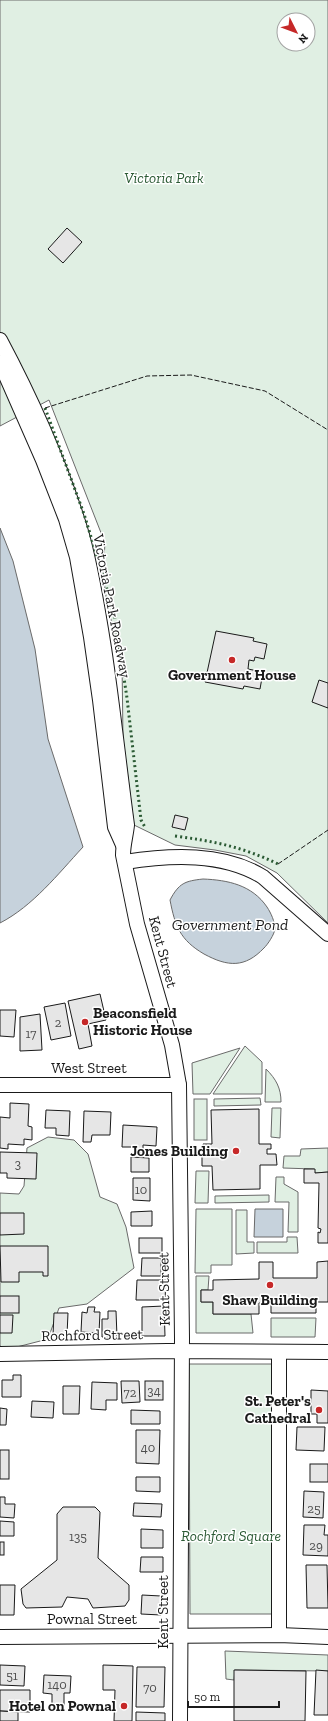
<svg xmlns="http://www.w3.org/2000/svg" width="328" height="1721" font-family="'Zilla Slab',serif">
  <rect width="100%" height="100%" fill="#fff"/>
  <g fill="#e0efe3" stroke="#6a6a6a" fill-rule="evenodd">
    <path d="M0 0H328V923L277 873 246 856 215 850 175 845 134 825 123 739 122 662 107 604 103 573 105 543 49 400 0 426ZM284 20H308V44H284Z"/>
    <path d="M245 1046 262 1062V1094H213Z"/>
    <path d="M240 1048 210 1094H193L192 1063Z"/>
    <path d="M266 1069C276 1079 281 1088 281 1102H265Z"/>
    <path d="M260 1098 261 1105 214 1106V1099Z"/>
    <rect x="194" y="1099" width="13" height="41"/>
    <path d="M272 1108H281L280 1138 271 1137Z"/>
    <path d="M48 1137 74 1140 88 1154 100 1197 117 1204 126 1227 134 1268 87 1304 59 1308 48 1339 9 1349 0 1346V1193L19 1194 24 1186 27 1148Z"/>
    <path d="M328 1148V1172L315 1173 314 1169 283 1168 284 1156H300L301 1149Z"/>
    <path d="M196 1171H209L208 1203H195Z"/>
    <path d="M276 1177H284V1184L298 1192V1232H288L289 1202H275Z"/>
    <path d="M269 1195V1202L215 1203V1196Z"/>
    <path d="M196 1209H232V1265H211V1273H195Z"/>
    <path d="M236 1210H247V1242H254V1253L236 1254Z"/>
    <path d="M287 1237H297L298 1253H257V1242H287Z"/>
    <path d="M196 1276H209L208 1290H201V1302H213V1314H251L253 1333H196Z"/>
    <path d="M271 1318H316L315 1337H271Z"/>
    <path d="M189 1364H272L274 1614H190Z"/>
    <path d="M225 1651 328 1655V1671L235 1670 234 1680 226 1679Z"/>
  </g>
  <g fill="#c6d2dc" stroke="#6a6a6a">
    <path d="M0 528 13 561 35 649 48 739 83 847C58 874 33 906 0 923Z"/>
    <path d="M203 879C228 880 252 885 267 907 271 913 275 922 275 929 274 935 268 944 264 948 245 968 228 967 204 954 180 940 175 926 170 900 179 883 185 881 203 879Z"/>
    <path d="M255 1209H283V1237H254Z"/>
  </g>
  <g fill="#e6e6e6" stroke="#1a1a1a">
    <path d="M67 228 82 242 63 263 48 249Z"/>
    <path d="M216 631 254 638 253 641 267 644 264 659 255 657 254 661 249 660 248 669 263 672 260 689 244 686 243 689 205 682Z"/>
    <path d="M319 680 328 683V708L312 702Z"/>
    <path d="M175 815 188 818 185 830 172 827Z"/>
    <path d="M100 994 106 1020 88 1024 92 1046 79 1049 68 1001Z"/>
    <path d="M65 1003 71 1036 51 1040 44 1007Z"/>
    <path d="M0 1010H16L14 1037 0 1036Z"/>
    <path d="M40 1014 42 1050 20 1051V1017Z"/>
    <path d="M10 1103 29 1104 28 1126 32 1127V1140L24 1139V1145L8 1144V1149L0 1148V1117L10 1118Z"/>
    <path d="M259 1109V1144H271V1149H267V1154H276L277 1165H260V1189L213 1190 212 1166H202V1156H206L203 1144H212L211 1110Z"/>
    <path d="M46 1110 70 1111 69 1136 56 1135V1128H45Z"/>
    <path d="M84 1111 111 1112 110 1135H92L91 1142H83Z"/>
    <path d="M123 1125 157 1127 156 1146 143 1145V1153H135V1147H122Z"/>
    <path d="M0 1152 37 1153 36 1179 7 1178V1173H0Z"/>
    <path d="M131 1157 149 1158V1172H131Z"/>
    <path d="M304 1169H315V1173L328 1172V1243H318V1232L320 1233 321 1229 318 1228 319 1183H304Z"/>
    <path d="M133 1178H150V1201L133 1200Z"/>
    <path d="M152 1211V1226H131V1212Z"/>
    <path d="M0 1213H24V1234L0 1235Z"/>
    <rect x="139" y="1238" width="23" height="15"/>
    <path d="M0 1246H48V1276H43V1272H19V1282H1Z"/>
    <path d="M142 1258H161V1276H141Z"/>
    <path d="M328 1261V1302H316V1313H271V1303H259V1314H213V1302H201V1290H213V1280L259 1279V1262H273V1278H317V1262Z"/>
    <path d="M137 1280H166L165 1300H136Z"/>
    <rect x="0" y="1296" width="19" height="17"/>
    <path d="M164 1306 165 1336H142V1307Z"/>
    <path d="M88 1307H95L94 1312H100L99 1333 81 1332 82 1312 87 1313Z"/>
    <path d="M108 1311H116L117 1337H102V1319H108Z"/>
    <path d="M54 1313H68L67 1335H53Z"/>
    <path d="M0 1315H13L12 1333H0Z"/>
    <path d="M13 1375H21V1397H2V1380H13Z"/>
    <path d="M121 1381H139L140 1402 122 1403Z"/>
    <rect x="145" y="1381" width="18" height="19"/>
    <path d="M92 1382 117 1383V1400H106V1410L91 1409Z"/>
    <path d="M63 1386H80L79 1414H63Z"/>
    <path d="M311 1390 328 1391V1423H317V1414H311Z"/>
    <path d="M32 1401 54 1402 53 1418 31 1417Z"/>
    <path d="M0 1408 7 1409 6 1425H0Z"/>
    <path d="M131 1410 160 1411V1424H131Z"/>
    <path d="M297 1427H325L324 1451 296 1450Z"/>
    <path d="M136 1430H160L159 1464 136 1463Z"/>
    <rect x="0" y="1450" width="9" height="29"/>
    <rect x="310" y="1464" width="18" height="18"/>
    <path d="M136 1477H160V1492L136 1491Z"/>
    <path d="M304 1491 324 1492 323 1518 303 1517Z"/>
    <path d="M0 1497H5V1504H15L14 1518 0 1517Z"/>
    <path d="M134 1503 162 1504 161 1517 133 1516Z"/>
    <path d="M63 1507H95L100 1512 98 1558 129 1585V1600L125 1606 93 1608 88 1599 67 1597 62 1607 26 1608 23 1604 21 1589 57 1560V1514Z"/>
    <path d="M0 1521 14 1522V1536H0Z"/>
    <path d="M304 1525H325L324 1535H328V1556L303 1555Z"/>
    <path d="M141 1529 163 1530V1548H141Z"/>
    <rect x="0" y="1542" width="4" height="13"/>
    <path d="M141 1557H163V1572H140Z"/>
    <path d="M306 1565H327L328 1608H307Z"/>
    <path d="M0 1585H15L14 1615H0Z"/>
    <path d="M142 1595 161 1596V1615L141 1614Z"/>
    <path d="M0 1665 25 1666 24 1686 0 1685Z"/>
    <path d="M103 1665 133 1666 132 1721H114L115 1690H103Z"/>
    <path d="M137 1667H165L164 1707H136Z"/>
    <path d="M234 1670 306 1671 305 1721H234Z"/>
    <path d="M316 1670 328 1671V1715H314Z"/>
    <path d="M44 1675 71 1676 70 1693H64V1707H52V1694L43 1693Z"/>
    <path d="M0 1690H30V1712L0 1711Z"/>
    <path d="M0 1711 18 1712V1721H0Z"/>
    <path d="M136 1712 165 1713V1721H136Z"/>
  </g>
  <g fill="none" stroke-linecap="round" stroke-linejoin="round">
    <g stroke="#1a1a1a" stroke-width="16">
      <g id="minor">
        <path d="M0 340C33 402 62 467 82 535 92 572 98 610 104 648 113 707 119 766 127 825 126 835 123 845 123 855L137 924 172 1045 179 1085 182 1338 180 1721"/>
        <path d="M0 362 43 460 66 519 77 557 91 637 100 700 115 827 123 845"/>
        <path d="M125 862C170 855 223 852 263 877L328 934"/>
        <path d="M0 1085H179"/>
        <path d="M279 1352V1635"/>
        <path d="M0 1354 167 1351 328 1352"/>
        <path d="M0 1637 279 1635 328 1637"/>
      </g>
    </g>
    <use href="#minor" stroke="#fff" stroke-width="14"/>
    <g stroke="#2b5a34" stroke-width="3" stroke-dasharray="2 3" stroke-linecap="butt">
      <path d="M45 408 84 514 114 612 127 698 141 820 145 827"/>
      <path d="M175 836C213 841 243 847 278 864"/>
    </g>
    <g stroke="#1a1a1a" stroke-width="1" stroke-dasharray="5 2" stroke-linecap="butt">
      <path d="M45 408 147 376 191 375 265 391 328 430"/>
      <path d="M278 864 328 830"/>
    </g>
  </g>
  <g fill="#c62828" stroke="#fff" stroke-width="1.5">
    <circle cx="232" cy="660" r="4"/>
    <circle cx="85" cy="1022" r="4"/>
    <circle cx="236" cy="1151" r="4"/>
    <circle cx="270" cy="1285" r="4"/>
    <circle cx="319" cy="1410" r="4"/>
    <circle cx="124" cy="1706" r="4"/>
  </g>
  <g text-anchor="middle" stroke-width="3" stroke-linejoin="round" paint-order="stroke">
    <g font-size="13" fill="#4d4d4d">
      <text x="58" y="1027">2</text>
      <text x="31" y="1038">17</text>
      <text x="18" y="1168">3</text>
      <text x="141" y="1194">10</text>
      <text x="154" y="1395">34</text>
      <text x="130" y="1397">72</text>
      <text x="148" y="1452">40</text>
      <text x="314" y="1513">25</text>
      <text x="78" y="1541">135</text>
      <text x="316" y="1550">29</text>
      <text x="12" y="1680">51</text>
      <text x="57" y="1689">140</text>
      <text x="150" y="1692">70</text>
    </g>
    <g font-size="15" font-style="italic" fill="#2b5a34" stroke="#fff">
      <text x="164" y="183">Victoria Park</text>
      <text x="231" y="1541">Rochford Square</text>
    </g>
    <g font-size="15" fill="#1a1a1a" stroke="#fff">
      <text transform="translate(112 606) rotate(79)" y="5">Victoria Park Roadway</text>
      <text transform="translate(163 952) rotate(75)" y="5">Kent Street</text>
      <text x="89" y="1073">West Street</text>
      <text transform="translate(164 1289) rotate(-91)" y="5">Kent Street</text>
      <text transform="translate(92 1335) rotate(-1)" y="5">Rochford Street</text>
      <text transform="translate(163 1612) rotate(-90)" y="5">Kent Street</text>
      <text x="92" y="1624">Pownal Street</text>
    </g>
    <g font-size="15" font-weight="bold" fill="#1a1a1a" stroke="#fff" text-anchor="end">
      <text x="232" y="680" text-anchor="middle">Government House</text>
      <text x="93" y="1018" text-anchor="start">Beaconsfield<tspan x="93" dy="17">Historic House</tspan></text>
      <text x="228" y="1156">Jones Building</text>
      <text x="270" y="1305" text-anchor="middle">Shaw Building</text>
      <text x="311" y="1406">St. Peter's<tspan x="311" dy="17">Cathedral</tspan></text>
      <text x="116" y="1711">Hotel on Pownal</text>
    </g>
    <g font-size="16" font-style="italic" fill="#1a1a1a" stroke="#fff">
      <text x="230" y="930">Government Pond</text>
    </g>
  </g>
  <g transform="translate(296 32) rotate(132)"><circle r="19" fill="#ffffff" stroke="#a3a3a3"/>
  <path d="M0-3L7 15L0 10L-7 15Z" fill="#c62828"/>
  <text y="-6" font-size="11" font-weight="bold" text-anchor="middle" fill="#1a1a1a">N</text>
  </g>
  <path d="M188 1701v6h91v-6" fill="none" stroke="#1a1a1a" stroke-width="2"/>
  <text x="194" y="1701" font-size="12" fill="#1a1a1a" stroke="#ffffff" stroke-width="3" paint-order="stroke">50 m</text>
</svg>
